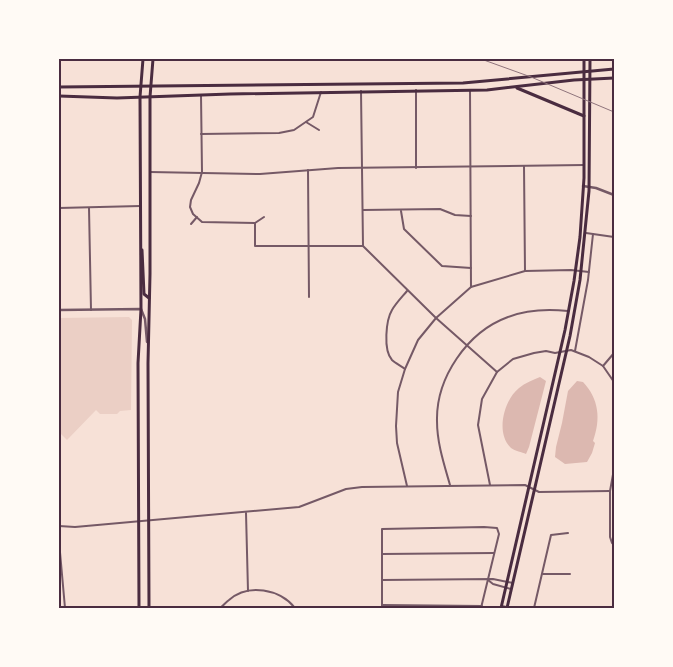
<svg xmlns="http://www.w3.org/2000/svg" width="673" height="667" font-family="Lato,sans-serif">
  <rect width="100%" height="100%" fill="#f7e1d7"/>
  <path fill="#ebcfc5" d="M129 317 132 320 131 410 120 411 117 414H100L96 410 67 440 59 432V318Z"/>
  <g fill="#dcb8b0">
    <path d="M540 377 546 381 529 447 526 454C522 452 515 451 511 448 495 433 504 400 519 388 525 383 533 380 540 377Z"/>
    <path d="M577 381 583 382C599 399 601 419 593 441L595 443 592 453 587 462 565 464 555 457 556 447 562 423 568 391Z"/>
  </g>
  <g fill="none" stroke-linecap="round" stroke-linejoin="round">
    <g stroke="#755966" stroke-width="2">
      <path d="M522 59 526 60V59"/>
      <path d="M416 90V168"/>
      <path d="M470 90 471 287"/>
      <path d="M361 91 363 246"/>
      <path d="M201 95 202 172 199 183 191 200 190 207 193 214 202 222 255 223 264 217"/>
      <path d="M306 122 319 130"/>
      <path d="M201 134 279 133 294 130 313 117 321 92"/>
      <path d="M524 166 525 271"/>
      <path d="M308 170 309 297"/>
      <path d="M150 172 260 174 338 168 584 165"/>
      <path d="M59 208 140 206"/>
      <path d="M89 208 91 310"/>
      <path d="M363 210 440 209 455 215 471 216"/>
      <path d="M401 211 404 229 442 266 471 268"/>
      <path d="M255 223V246H363"/>
      <path d="M191 224 197 217"/>
      <path d="M586 233 614 237"/>
      <path d="M363 246 436 318 497 372"/>
      <path d="M575 351 588 280 593 234"/>
      <path d="M614 353 603 366 614 382"/>
      <path d="M405 369C401 366 395 363 392 360 383 350 386 320 392 310 396 303 402 297 407 291"/>
      <path d="M614 469 610 491V537L612 543 614 544"/>
      <path d="M450 485C444 464 437 443 437 421 436 378 467 332 508 317 526 310 549 309 568 311"/>
      <path d="M490 485 478 425 482 399 497 372 513 359 534 353 546 351 555 353 571 350 589 357 603 366"/>
      <path d="M407 486 397 443 396 426 398 392 405 369 418 340 436 318 471 287 525 271 571 270 589 272"/>
      <path d="M246 513 248 591"/>
      <path d="M59 526 75 527 299 507 346 489 362 487 525 485 539 492 610 491"/>
      <path d="M60 526 59 541 65 608"/>
      <path d="M382 554 494 553"/>
      <path d="M543 574H570"/>
      <path d="M382 580 493 579 513 583"/>
      <path d="M488 580 493 584 511 589"/>
      <path d="M382 605 482 606"/>
      <path d="M502 606 511 608"/>
      <path d="M220 608C223 606 226 602 229 600 248 583 280 589 295 608"/>
      <path d="M382 608V529L484 527 497 528 499 534 481 608"/>
      <path d="M534 608 551 535 568 533"/>
      <path d="M613 608V587"/>
    </g>
    <g stroke="#755966" stroke-width="2.5">
      <path d="M583 186 596 188 614 195"/>
      <path d="M59 310 141 309 145 319 147 342"/>
    </g>
    <g stroke="#4a2c40" stroke-width="3">
      <path d="M59 87 463 83 614 69"/>
      <path d="M517 88 584 116"/>
      <path d="M59 96 117 98 230 94 487 90 574 80 614 78"/>
      <path d="M501 608 565 330 574 281 580 237 584 178V59"/>
      <path d="M507 608 570 336 580 280 589 191 590 59"/>
    </g>
    <g stroke="#4a2c40" stroke-width="3">
      <path d="M142 250 144 294 149 298"/>
      <path d="M139 608 138 363 141 309 140 97 143 59"/>
      <path d="M149 608 148 363 150 274V97L153 59"/>
    </g>
    <path stroke="#8f747c" stroke-width="1" d="M481 59 531 77 614 112"/>
  </g>
  <rect width="673" height="667" fill="none" stroke="#fffaf5" stroke-width="120"/>
  <rect x="60" y="60" width="553" height="547" fill="none" stroke="#4a2c40" stroke-width="2"/>
</svg>
